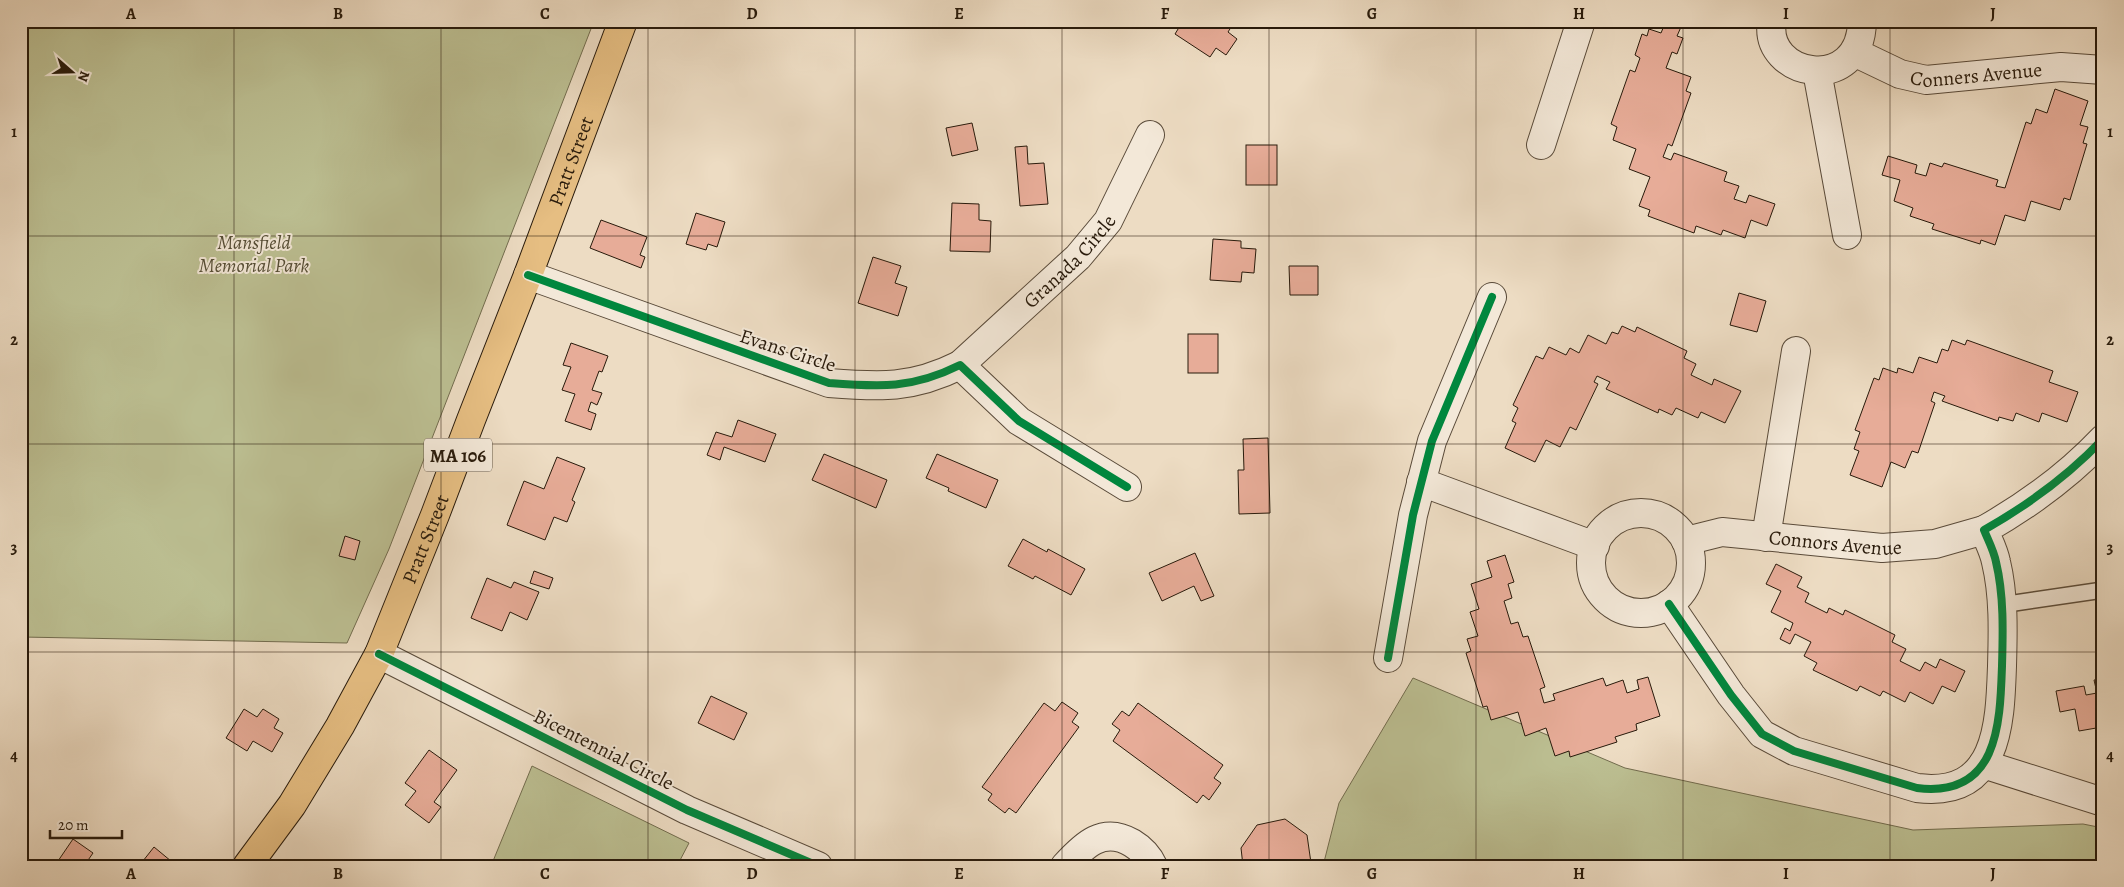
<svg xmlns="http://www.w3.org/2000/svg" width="2124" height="887" font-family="Alegreya,serif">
  <rect width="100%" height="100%" fill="#eddcc3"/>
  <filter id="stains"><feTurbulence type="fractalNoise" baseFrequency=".004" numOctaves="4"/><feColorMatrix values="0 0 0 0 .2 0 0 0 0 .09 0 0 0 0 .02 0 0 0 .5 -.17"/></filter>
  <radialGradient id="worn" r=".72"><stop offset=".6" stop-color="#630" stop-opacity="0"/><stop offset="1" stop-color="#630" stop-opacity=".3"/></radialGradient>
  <g fill="#bcbf92" stroke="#726c4e">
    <path d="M21 21H594L389 549 347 643 21 637Z"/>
    <path d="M1413 678 1625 768 1913 830 2083 824 2103 828V866H1323L1339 803Z"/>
    <path d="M532 766 689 843 677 866H491Z"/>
  </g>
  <g fill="#e7ac98" stroke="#281a0b">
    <path d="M1078 21H1119L1120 23 1079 28Z"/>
    <path d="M1183 21H1235L1228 32 1237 39 1226 55 1216 48 1210 57 1175 34Z"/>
    <path d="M1666 21 1681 27 1677 36 1683 38 1677 54 1672 52 1666 68 1691 77 1686 91 1691 93 1672 146 1668 144 1663 157 1671 160 1674 153 1727 172 1724 181 1739 186 1734 199 1746 203 1749 195 1775 204 1767 226 1751 220 1745 238 1723 230 1721 235 1696 226 1694 233 1648 216 1650 210 1639 206 1650 177 1629 169 1636 149 1613 140 1617 127 1611 124 1630 70 1635 72 1640 58 1635 55 1642 34 1647 36 1649 29 1661 33Z"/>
    <path d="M2055 89 2088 101 2080 125 2088 127 2083 143 2087 144 2070 200 2064 198 2060 210 2031 201 2025 221 2005 215 1995 245 1981 240 1980 244 1932 229 1934 224 1910 216 1913 208 1894 201 1900 180 1882 175 1888 156 1917 165 1915 173 1926 176 1930 163 1942 167 1944 163 1998 180 1996 186 2005 188 2026 122 2031 124 2036 109 2047 113Z"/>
    <path d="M972 123 978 150 952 156 946 128Z"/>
    <rect x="1246" y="145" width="31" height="40"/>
    <path d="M1027 146 1028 164 1044 163 1048 204 1020 206 1015 147Z"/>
    <path d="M952 203 979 204V220L991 221 990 252 950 251Z"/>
    <path d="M696 213 725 222 717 247 708 244 706 250 686 244Z"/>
    <path d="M601 220 647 237 640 255 645 257 641 268 590 248Z"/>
    <path d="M1213 239 1241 241V248L1256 249 1254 273 1242 272 1241 282 1210 280Z"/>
    <path d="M873 257 901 266 895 283 907 287 898 316 858 303Z"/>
    <path d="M1289 266H1318V295H1290Z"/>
    <path d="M1739 293 1766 301 1757 332 1730 325Z"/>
    <path d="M1622 326 1635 332 1637 327 1687 351 1684 358 1696 364 1691 375 1712 385 1714 379 1741 391 1725 423 1701 412 1698 418 1676 408 1672 415 1659 409 1658 413 1606 389 1610 382 1597 376 1594 382 1598 384 1576 430 1570 427 1560 447 1546 440 1535 462 1505 448 1516 423 1512 421 1518 408 1513 405 1536 356 1543 359 1549 347 1566 355 1570 348 1579 353 1588 335 1606 344 1612 332 1618 334Z"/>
    <rect x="1188" y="334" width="30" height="39"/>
    <path d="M1952 340 1965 345 1967 340 2053 371 2049 382 2078 392 2067 422 2042 413 2039 422 2016 413 2013 421 1999 417 1998 421 1942 401 1945 396 1934 392 1931 401 1935 403 1918 453 1912 451 1905 468 1891 462 1882 487 1850 475 1859 451 1854 449 1860 432 1855 430 1874 378 1879 380 1883 368 1897 373 1898 368 1913 373 1919 357 1937 363 1942 349 1948 351Z"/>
    <path d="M571 343 608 356 602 372 599 371 592 390 602 393 597 405 591 402 588 411 596 414 591 430 565 421 575 394 562 390 571 367 563 365Z"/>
    <path d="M738 420 776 434 765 462 724 447 720 460 707 455 716 432 732 437Z"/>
    <path d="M1268 438 1270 513 1239 514 1238 470H1244L1243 439Z"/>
    <path d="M824 454 887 480 876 508 812 480Z"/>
    <path d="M937 454 998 480 986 508 948 491 949 488 926 478Z"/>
    <path d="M557 457 585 468 572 500 575 502 567 522 554 517 545 540 507 525 524 481 544 489Z"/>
    <path d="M345 536 360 541 355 560 339 556Z"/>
    <path d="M1023 539 1047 552 1048 549 1085 569 1071 595 1035 576 1033 579 1008 566Z"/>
    <path d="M1195 553 1214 596 1201 601 1194 586 1162 601 1149 573Z"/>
    <path d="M1505 555 1514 582 1508 584 1512 598 1504 601 1511 624 1518 622 1523 637 1528 636 1545 687 1540 689 1544 703 1555 700 1553 694 1603 678 1606 686 1623 680 1627 693 1639 689 1637 680 1648 677 1660 716 1636 724 1637 730 1615 737 1617 742 1570 757 1569 751 1555 756 1546 728 1525 736 1518 712 1491 720 1487 706 1483 707 1466 653 1471 651 1467 639 1478 636 1470 612 1479 609 1471 584 1492 577 1487 561Z"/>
    <path d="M1776 564 1802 577 1797 587 1809 593 1805 602 1827 613 1829 608 1843 615 1845 610 1895 635 1892 642 1906 649 1900 661 1920 671 1925 662 1936 668 1940 659 1965 671 1955 692 1942 686 1933 704 1910 692 1905 702 1883 691 1880 696 1860 686 1857 691 1813 670 1817 663 1804 656 1811 642 1795 634 1790 644 1780 639 1785 628 1790 631 1793 623 1771 612 1781 591 1766 584Z"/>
    <path d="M534 571 553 578 549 589 530 583Z"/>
    <path d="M487 578 511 588 514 582 539 592 527 620 510 612 502 631 471 618Z"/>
    <path d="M2103 679V729L2102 727 2079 731 2075 709 2060 712 2056 691 2084 686 2086 695 2097 693 2094 680Z"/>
    <path d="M711 696 747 713 734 740 698 723Z"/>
    <path d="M1062 702 1078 713 1072 722 1079 727 1016 813 1009 808 1005 813 988 800 992 794 982 787 1044 703 1055 711Z"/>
    <path d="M1138 703 1223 765 1214 778 1221 783 1209 800 1203 795 1197 803 1113 741 1120 730 1112 724 1122 711 1129 716Z"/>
    <path d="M244 709 257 717 263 709 279 719 274 728 283 733 272 752 253 741 247 751 226 738Z"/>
    <path d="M429 750 457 770 434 802 441 807 429 823 405 805 416 791 405 783Z"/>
    <path d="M1285 819 1307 835 1311 863 1309 866H1243L1241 848 1257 825Z"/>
    <path d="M73 839 93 853 84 866H65L58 861Z"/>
    <path d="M154 847 177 866H139Z"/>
  </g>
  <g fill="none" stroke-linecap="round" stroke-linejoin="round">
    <g stroke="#594a39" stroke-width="18">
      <path id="lane" d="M2001 605 2103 590"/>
    </g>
    <g stroke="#594a39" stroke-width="30">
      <g id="street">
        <path d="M1772 21C1762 77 1861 96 1862 21"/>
        <path id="s1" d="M1854 52 1900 74 1926 80 2061 67 2103 70"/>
        <path d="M1817 71 1847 235"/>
        <path d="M1541 145 1581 21"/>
        <path d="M528 275 829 383C880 387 912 389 960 365L1019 421 1127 487"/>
        <path id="s2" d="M960 365 1078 257 1108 221 1150 135"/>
        <path d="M1421 482 1595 546"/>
        <circle cx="1641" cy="563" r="50"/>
        <path d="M1766 537 1796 351"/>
        <path id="s3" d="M1686 541 1722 532 1882 548 1935 544 1984 530"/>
        <path d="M1669 604 1731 695 1762 734 1794 751 1917 788C1998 798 2000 725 2002 666 2003 632 2004 595 1996 562 1994 551 1988 540 1984 530 2028 505 2068 476 2103 439"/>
        <path d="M379 654 687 810 818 866"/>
        <path d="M1388 658 1413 515 1432 441 1492 297"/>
        <path d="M1983 764 2103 802"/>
        <path d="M1065 866C1084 845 1103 826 1132 843 1142 849 1148 855 1153 866"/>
      </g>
    </g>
    <g stroke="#281a0b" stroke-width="30">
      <g id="primary">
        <path id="s4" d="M247 866 292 805 340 726 379 654 435 515 471 420 528 275 623 21"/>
      </g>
    </g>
    <use href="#lane" stroke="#f3e8d8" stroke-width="15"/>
    <use href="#street" stroke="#f3e8d8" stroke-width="28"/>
    <use href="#primary" stroke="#e6be82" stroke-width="28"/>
    <g stroke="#f3e8d8" stroke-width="11">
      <g id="cycleway">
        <path d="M528 275 829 383C880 387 912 389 960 365L1019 421 1127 487"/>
        <path d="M1669 604 1731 695 1762 734 1794 751 1917 788C1998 798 2000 725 2002 666 2003 632 2004 595 1996 562 1994 551 1988 540 1984 530 2028 505 2068 476 2103 439"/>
        <path d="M379 654 687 810 818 866"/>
        <path d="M1388 658 1413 515 1432 441 1492 297"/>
      </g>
    </g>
    <use href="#cycleway" stroke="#00873e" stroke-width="8"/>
  </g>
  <path fill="none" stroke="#281a0b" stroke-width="1" stroke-opacity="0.55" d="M234 21V866M441 21V866M648 21V866M855 21V866M1062 21V866M1269 21V866M1476 21V866M1683 21V866M1890 21V866M21 236H2103M21 444H2103M21 652H2103"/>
  <g text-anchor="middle" stroke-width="4" stroke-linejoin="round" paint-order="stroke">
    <rect fill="#f3e8d8" stroke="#655848" stroke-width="1" x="424" y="438.5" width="68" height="33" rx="4"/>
    <g font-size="19" font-weight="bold" fill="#281a0b">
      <text x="458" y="462">MA 106</text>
    </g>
    <g font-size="20" fill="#281a0b" stroke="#f3e8d8">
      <text dy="7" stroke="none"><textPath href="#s1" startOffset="128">Conners Avenue</textPath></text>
      <text dy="7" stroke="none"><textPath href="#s4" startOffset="779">Pratt Street</textPath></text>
      <text dy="7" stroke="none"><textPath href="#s2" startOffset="151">Granada Circle</textPath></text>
      <text transform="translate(788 350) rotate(18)" y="7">Evans Circle</text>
      <text dy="7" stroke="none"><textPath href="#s4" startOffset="374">Pratt Street</textPath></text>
      <text dy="7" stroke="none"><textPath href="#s3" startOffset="151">Connors Avenue</textPath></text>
      <text transform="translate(604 749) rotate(27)" y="7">Bicentennial Circle</text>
    </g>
    <g font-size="20" font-style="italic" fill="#544c34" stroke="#f3e8d8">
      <text x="254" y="249">Mansfield<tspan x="254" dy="23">Memorial Park</tspan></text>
    </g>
  </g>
  <rect width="2124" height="887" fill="none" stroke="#eddcc3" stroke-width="55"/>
  <g transform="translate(72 72) rotate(110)" stroke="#f3e8d8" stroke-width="4" paint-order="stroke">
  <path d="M0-4L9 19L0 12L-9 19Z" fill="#281a0b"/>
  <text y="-8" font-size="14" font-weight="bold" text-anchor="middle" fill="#281a0b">N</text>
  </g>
  <path d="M50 830v8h72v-8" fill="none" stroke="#281a0b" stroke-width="2.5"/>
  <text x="58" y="830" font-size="15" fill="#281a0b" stroke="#f3e8d8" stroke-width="4" paint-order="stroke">20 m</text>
  <rect x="28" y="28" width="2068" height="832" fill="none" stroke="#281a0b" stroke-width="2"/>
  <g font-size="16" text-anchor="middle" font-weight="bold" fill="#281a0b">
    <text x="131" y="19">A</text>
    <text x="338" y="19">B</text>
    <text x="545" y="19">C</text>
    <text x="752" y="19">D</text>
    <text x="959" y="19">E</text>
    <text x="1165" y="19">F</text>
    <text x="1372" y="19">G</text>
    <text x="1579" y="19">H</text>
    <text x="1786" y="19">I</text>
    <text x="1993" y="19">J</text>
    <text x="14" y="137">1</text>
    <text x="2110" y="137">1</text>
    <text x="14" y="345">2</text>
    <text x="2110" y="345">2</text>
    <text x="14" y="553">3</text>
    <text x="2110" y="553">3</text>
    <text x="14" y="761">4</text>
    <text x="2110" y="761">4</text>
    <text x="131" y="879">A</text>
    <text x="338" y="879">B</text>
    <text x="545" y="879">C</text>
    <text x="752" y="879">D</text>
    <text x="959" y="879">E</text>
    <text x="1165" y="879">F</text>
    <text x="1372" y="879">G</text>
    <text x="1579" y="879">H</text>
    <text x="1786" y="879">I</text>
    <text x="1993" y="879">J</text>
  </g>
  <rect width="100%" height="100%" filter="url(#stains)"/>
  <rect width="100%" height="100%" fill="url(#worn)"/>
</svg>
